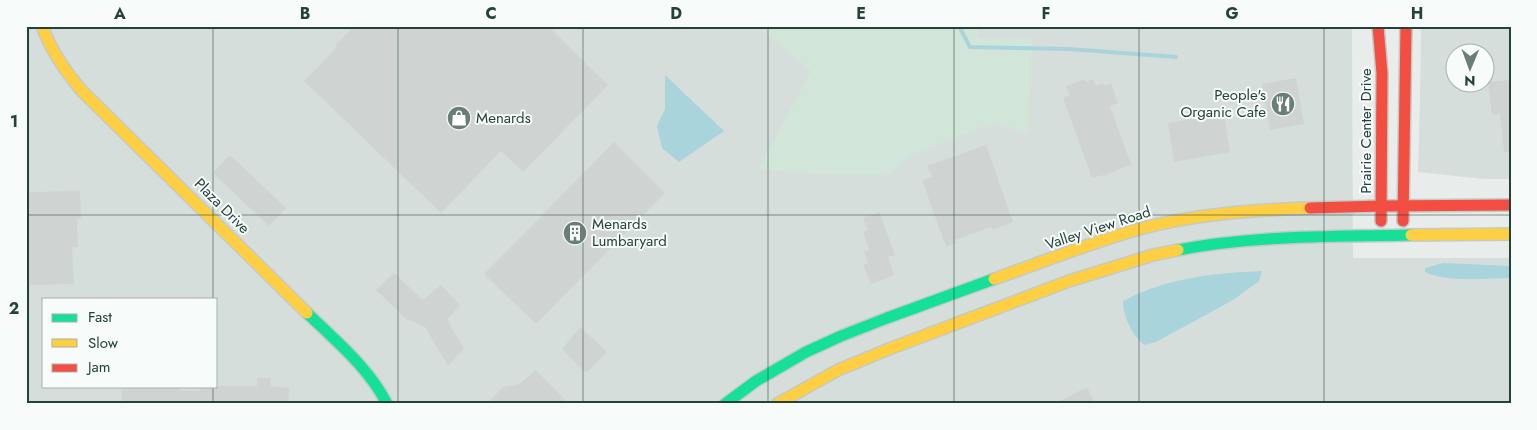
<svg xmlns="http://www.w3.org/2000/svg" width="1537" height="430" font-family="Jost,sans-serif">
  <rect width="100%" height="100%" fill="#e8edeb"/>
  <g fill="#d6dedb" fill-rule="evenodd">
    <path d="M26 26H966L977 38 976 26H1352L1353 258H1511V404H26ZM44 299H216V386H44Z"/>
    <path d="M1421 26H1511V179H1483L1418 172 1420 99ZM1454 52H1484V82H1454Z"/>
  </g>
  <path fill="#d1e6d8" d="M758 26H976L977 38 1032 39 1027 135 999 123 991 124 910 155 889 175 819 174 759 169 811 71Z"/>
  <g fill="#a9d4db">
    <path d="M665 75 724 131 679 162 662 148 657 126 665 109Z"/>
    <path d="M1443 263 1511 266V278C1485 278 1449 283 1425 272V268Z"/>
    <path d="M1262 271 1259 281 1233 300 1156 342 1144 345C1132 335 1123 316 1123 301 1166 278 1214 273 1262 271Z"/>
  </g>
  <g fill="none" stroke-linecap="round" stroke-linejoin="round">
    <path stroke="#a9d4db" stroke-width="4" d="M959 26 970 47 1069 49 1176 57"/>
  </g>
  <g fill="#cfd4d2">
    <path d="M354 26H548L608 85 523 172 501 151 441 213 304 81 336 48 335 46Z"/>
    <path d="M1296 78 1304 124 1270 130 1262 84Z"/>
    <path d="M1085 79 1086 82 1093 79 1096 86 1103 83 1104 86 1111 83 1118 103 1110 106 1131 164 1104 176 1103 175 1092 178 1063 98 1070 95 1066 86Z"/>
    <path d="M1511 80V152H1504L1500 114 1492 115 1488 82Z"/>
    <path d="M1224 114 1230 152 1174 162 1168 123Z"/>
    <path d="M614 142 665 193 536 324 484 274Z"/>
    <path d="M986 145 1013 222 992 230 991 227 955 240 956 243 946 247 922 180 932 177 927 166Z"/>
    <path d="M230 155 286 208 269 226 213 173Z"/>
    <path d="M80 191 81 219H77L78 247H72L74 284 26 285V192Z"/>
    <path d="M879 212 895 255 888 257 894 275 871 284 863 265 868 263 864 251 869 249 863 232 868 230 863 218Z"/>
    <path d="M394 273 423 300 441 285 460 305 447 320 464 348 448 366 425 327 405 318 376 290Z"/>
    <path d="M580 327 607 352 586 373 562 349Z"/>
    <path d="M536 370 569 404H486L503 387 518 385Z"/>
    <path d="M257 378H270L271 386 289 388 288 404H122L121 386H176L180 390 199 391 202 386H257Z"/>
    <path d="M1087 387 1095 404H1054Z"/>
  </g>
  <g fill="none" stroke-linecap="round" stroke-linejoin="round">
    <g stroke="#c3cbc8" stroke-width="14">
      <g id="fast">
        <path d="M1178 250C1255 235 1333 237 1411 235"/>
        <path d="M307 313C336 341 369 368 387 404"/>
        <path d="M725 404 756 381 806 352 841 336 887 318 994 279"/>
      </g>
    </g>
    <g stroke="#c3cbc8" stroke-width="14">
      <g id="slow">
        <path d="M42 26C51 51 65 71 82 91L307 313"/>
        <path d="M1411 235 1511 234"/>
        <path d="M994 279C1042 262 1090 243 1139 229 1195 214 1253 210 1310 208"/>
        <path d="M777 404 838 370 889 349 1069 281 1153 255 1178 250"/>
      </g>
    </g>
    <g stroke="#c3cbc8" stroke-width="14">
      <g id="jam">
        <path d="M1378 26 1382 73 1381 221"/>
        <path d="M1310 208 1381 206 1511 205"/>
        <path d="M1403 221 1406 26"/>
      </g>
    </g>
    <use href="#fast" stroke="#16e098" stroke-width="11"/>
    <use href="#slow" stroke="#ffcf43" stroke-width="11"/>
    <use href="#jam" stroke="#f24e42" stroke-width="11"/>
  </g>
  <path fill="none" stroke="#24423a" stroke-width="1" stroke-opacity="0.55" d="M213 26V299M398 26V404M583 26V404M768 26V404M954 26V404M1139 26V404M1324 26V404M26 215H1511M213 386V404"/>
  <defs>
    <g id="restaurant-disc" transform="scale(1.25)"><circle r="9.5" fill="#697e78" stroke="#f7fbf9"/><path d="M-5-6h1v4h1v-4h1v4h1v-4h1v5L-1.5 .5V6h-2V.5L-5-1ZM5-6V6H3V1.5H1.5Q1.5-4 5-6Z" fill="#fff"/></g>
    <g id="shop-disc" transform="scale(1.25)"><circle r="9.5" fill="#697e78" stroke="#f7fbf9"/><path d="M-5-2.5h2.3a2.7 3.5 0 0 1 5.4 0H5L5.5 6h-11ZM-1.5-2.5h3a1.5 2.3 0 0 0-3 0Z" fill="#fff"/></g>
    <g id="building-disc" transform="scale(1.25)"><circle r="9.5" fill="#697e78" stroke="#f7fbf9"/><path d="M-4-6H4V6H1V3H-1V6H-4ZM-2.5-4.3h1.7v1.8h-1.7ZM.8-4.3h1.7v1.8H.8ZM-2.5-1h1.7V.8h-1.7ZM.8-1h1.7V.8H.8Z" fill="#fff"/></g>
  </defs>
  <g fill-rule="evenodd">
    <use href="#restaurant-disc" x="1283" y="104"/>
    <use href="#shop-disc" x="459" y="118"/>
    <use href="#building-disc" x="575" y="233"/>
  </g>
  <g text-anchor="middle" stroke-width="4" stroke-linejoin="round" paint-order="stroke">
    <g font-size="15" fill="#24423a" stroke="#f7fbf9" text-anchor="start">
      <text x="1266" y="100" text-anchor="end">People's<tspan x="1266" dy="17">Organic Cafe</tspan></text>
      <text x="476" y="123">Menards</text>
      <text x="592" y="229">Menards<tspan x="592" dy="17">Lumbaryard</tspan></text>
    </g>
    <g font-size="15" fill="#24423a" stroke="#f7fbf9">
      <text transform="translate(1366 131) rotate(-90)" y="5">Prairie Center Drive</text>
      <text transform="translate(222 206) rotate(45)" y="5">Plaza Drive</text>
      <text transform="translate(1098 228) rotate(-18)" y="5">Valley View Road</text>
    </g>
  </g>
  <rect width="1537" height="430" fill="none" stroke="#f7fbf9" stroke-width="55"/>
  <rect x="42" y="298" width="175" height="90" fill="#f7fbf9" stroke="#a3b1ad"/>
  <rect x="52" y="314" width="25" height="8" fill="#16e098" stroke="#a3b1ad"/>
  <text x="88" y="322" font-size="15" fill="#24423a">Fast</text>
  <rect x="52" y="339" width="25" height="8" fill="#ffcf43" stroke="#a3b1ad"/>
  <text x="88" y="348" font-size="15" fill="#24423a">Slow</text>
  <rect x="52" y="364" width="25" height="8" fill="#f24e42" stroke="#a3b1ad"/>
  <text x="88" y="372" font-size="15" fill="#24423a">Jam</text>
  <g transform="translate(1470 68) rotate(181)"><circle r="24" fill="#f7fbf9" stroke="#a3b1ad"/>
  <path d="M0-4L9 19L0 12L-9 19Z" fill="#697e78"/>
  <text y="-8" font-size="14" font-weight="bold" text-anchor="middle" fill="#24423a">N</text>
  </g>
  <rect x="28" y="28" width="1482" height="374" fill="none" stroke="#24423a" stroke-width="2"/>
  <g font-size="16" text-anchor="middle" font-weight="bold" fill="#24423a">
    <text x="120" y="19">A</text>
    <text x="305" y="19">B</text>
    <text x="491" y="19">C</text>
    <text x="676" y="19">D</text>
    <text x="861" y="19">E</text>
    <text x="1046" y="19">F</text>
    <text x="1232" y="19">G</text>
    <text x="1417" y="19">H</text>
    <text x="14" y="127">1</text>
    <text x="14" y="314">2</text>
  </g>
</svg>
